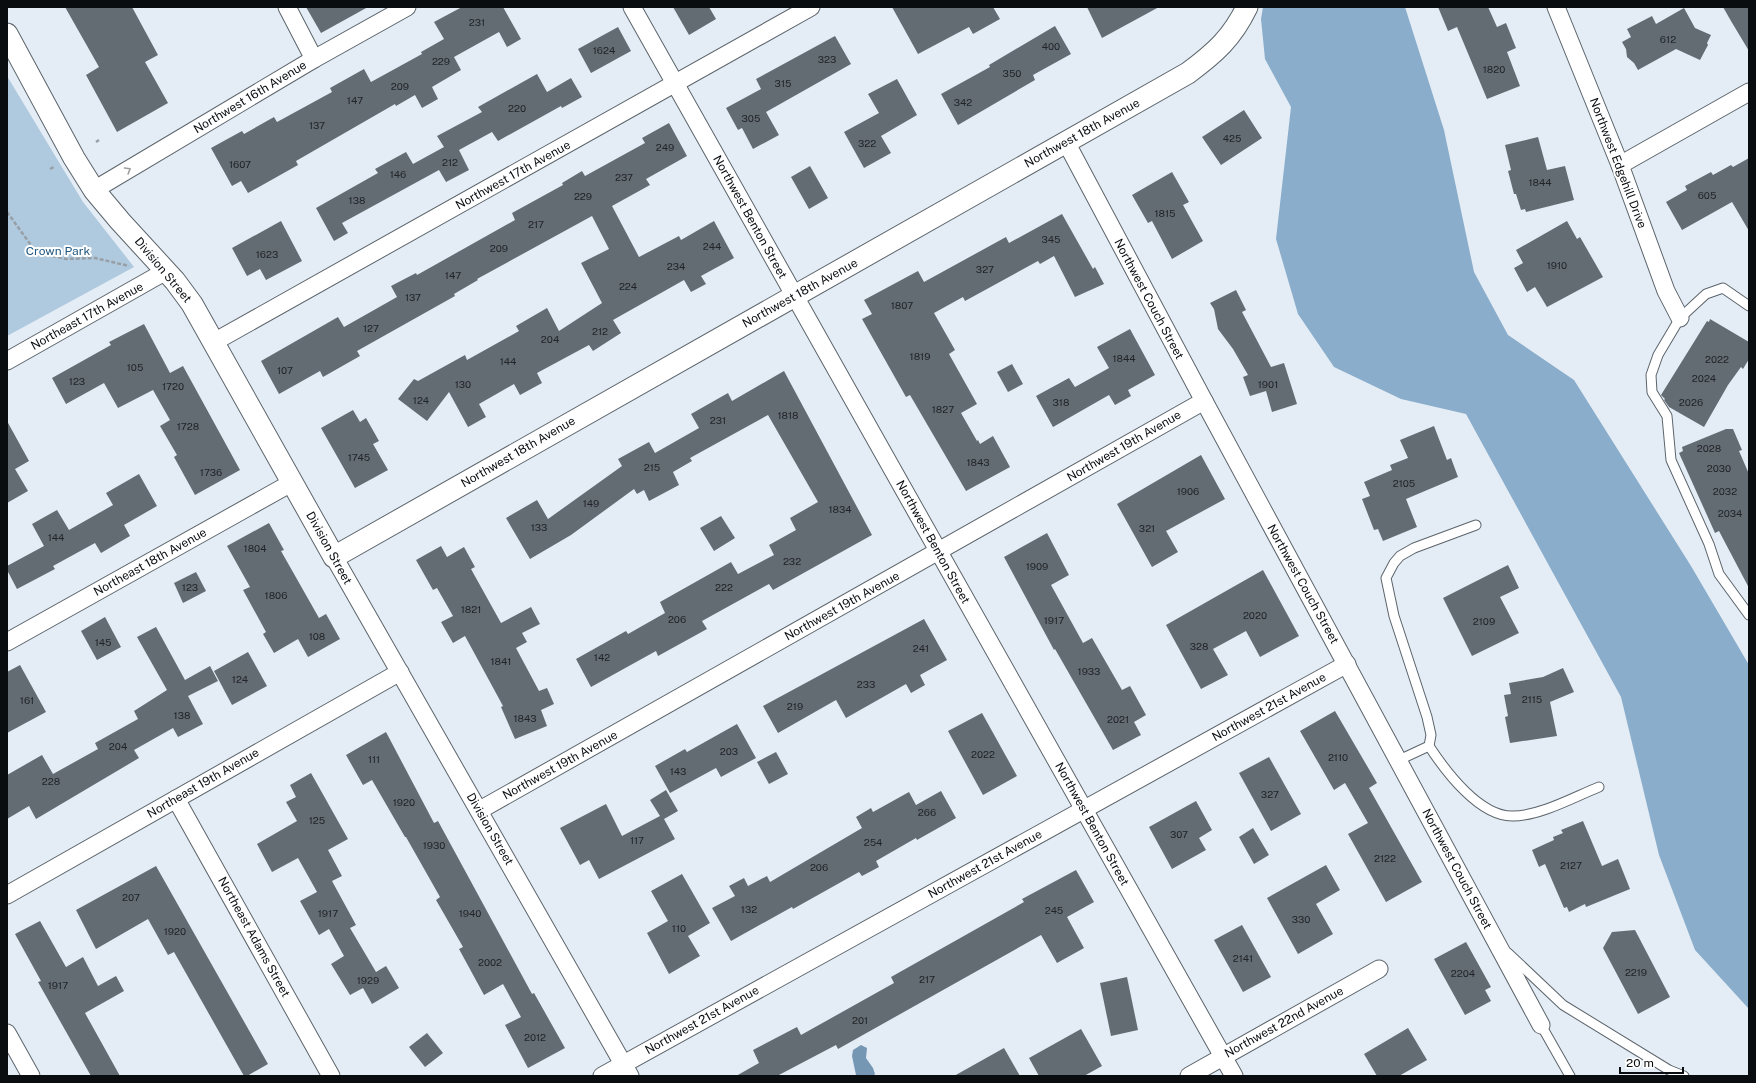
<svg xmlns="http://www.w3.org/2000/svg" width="1756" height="1083" font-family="'Public Sans',sans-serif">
  <rect width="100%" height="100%" fill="#e4edf5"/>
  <path fill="#afc9df" d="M7 76 83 202 134 267 7 336Z"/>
  <path fill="#8aadcb" d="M1263 7H1405L1444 130 1474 272 1508 335 1574 380 1691 566 1749 665V1009L1695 950 1659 855 1621 697 1466 414 1401 399 1334 367 1298 314 1276 239 1291 107 1265 59 1261 19Z"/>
  <path fill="#7597b4" d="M861 1045 867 1048 866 1058 873 1068 875 1074 873 1076 856 1075 852 1056 853 1050Z"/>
  <g fill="#646c73">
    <path d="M65 7H132L158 55 145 62 168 103 117 132 86 75 99 67Z"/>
    <path d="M306 7H368L321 33Z"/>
    <path d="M462 7H503L521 39 507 47 499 32 454 57 461 70 432 87 438 99 422 108 415 95 396 106 395 104 296 161 298 165 248 193 241 181 232 186 211 148 242 131 244 134 274 117 277 122 332 92 330 88 364 69 371 82 422 54 421 52 444 39 434 22Z"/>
    <path d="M673 7H709L716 19 689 35Z"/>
    <path d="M892 7H993L1000 19 973 34 969 27 918 54Z"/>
    <path d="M1087 7H1159L1102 38Z"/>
    <path d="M1438 7H1488L1497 27 1506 23 1516 48 1507 52 1520 86 1487 99 1457 27 1448 31Z"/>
    <path d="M1723 7H1749V51L1731 21Z"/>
    <path d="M1684 8 1695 28 1711 35 1707 43 1708 45 1700 60 1676 49 1638 70 1634 63 1627 57 1626 49 1622 42 1631 37 1627 29 1652 16 1656 24Z"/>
    <path d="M1055 26 1071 54 1033 75 1035 80 958 125 941 94 990 67 989 65Z"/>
    <path d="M618 27 631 51 591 73 578 49Z"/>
    <path d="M835 36 851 64 766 112 779 135 753 149 742 128 738 130 726 108 761 89 756 79Z"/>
    <path d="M537 74 547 92 571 78 582 97 562 108 561 106 498 141 492 132 459 150 469 170 446 182 439 170 342 223 348 233 334 241 316 208 378 173 375 169 406 152 413 164 444 147 437 136 482 112 478 107Z"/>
    <path d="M897 79 917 115 881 136 891 153 864 168 844 132 879 113 868 94Z"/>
    <path d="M1244 110 1262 138 1221 165 1202 137Z"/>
    <path d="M669 123 687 156 646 179 650 185 612 206 639 257 679 236 681 240 714 221 734 258 701 276 706 284 691 292 684 280 613 320 621 333 593 351 589 345 537 373 542 383 520 395 514 384 479 404 486 417 468 427 449 392 427 421 398 399 414 379 418 381 465 355 467 360 519 331 516 326 547 308 559 331 602 303 581 263 609 249 592 216 477 279 478 280 454 294 455 296 357 351 360 356 323 377 320 371 279 394 261 361 338 317 344 327 397 297 391 286 416 273 417 275 515 220 512 213 563 185 562 183 582 171 585 176 645 143 642 138Z"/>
    <path d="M1538 137 1547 170 1565 166 1574 200 1526 212 1525 209 1521 210 1516 194H1514L1508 171 1511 170 1505 145Z"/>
    <path d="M1749 158V231L1732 202 1682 230 1666 202 1687 190 1685 186 1711 172 1713 175 1731 165 1733 167Z"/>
    <path d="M810 166 828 198 809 209 791 177Z"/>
    <path d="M1172 172 1189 202 1183 205 1203 241 1172 259 1152 221 1148 223 1132 195Z"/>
    <path d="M1062 214 1093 269 1095 267 1104 284 1075 297 1054 256 1040 264 1038 261 965 301 963 297 934 313 955 350 949 354 977 404 961 413 977 441 978 440 980 444 993 436 1010 467 966 491 910 395 906 397 862 319 872 314 864 300 918 271 924 282 1006 237 1009 243Z"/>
    <path d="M281 221 302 261 266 280 260 269 247 276 232 248Z"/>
    <path d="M1567 221 1577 239 1580 237 1603 277 1547 307 1535 287 1527 292 1514 268 1523 263 1516 250Z"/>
    <path d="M1236 290 1246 310 1242 312 1271 367 1284 363 1297 404 1272 412 1266 391 1250 396 1243 377 1248 375 1233 349 1218 329 1214 309 1210 303Z"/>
    <path d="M1710 319 1749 342V359L1743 369 1741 367 1728 385 1704 427 1669 407 1664 400 1665 399 1661 395 1707 321 1709 322Z"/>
    <path d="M144 324 170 373 183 366 240 470 195 495 174 457 177 455 160 426 170 420 153 390 118 408 104 383 66 404 52 378 111 345 109 342Z"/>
    <path d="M1130 329 1155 375 1128 390 1131 396 1115 405 1109 395 1053 427 1036 396 1069 378 1075 387 1109 368 1097 347Z"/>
    <path d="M1012 364 1023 384 1008 392 997 372Z"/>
    <path d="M784 371 872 535 773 590 769 584 702 621 707 629 658 656 656 651 591 687 576 659 626 631 628 634 665 613 660 602 731 562 738 574 774 555 769 545 796 530 790 518 818 502 768 415 690 458 692 461 673 472 679 485 649 501 644 490 637 494 634 489 571 535 530 559 506 518 537 500 548 519 622 466 618 459 649 442 655 453 699 428 691 414 728 393 732 401Z"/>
    <path d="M353 410 360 422 366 418 379 441 373 444 388 470 355 488 321 428Z"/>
    <path d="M7 421 29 461 15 469 28 491 7 503Z"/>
    <path d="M1434 426 1447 460 1451 458 1458 477 1406 499 1417 527 1383 541 1378 529 1374 530 1362 499 1370 496 1364 482 1392 470 1390 465 1408 458 1400 440Z"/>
    <path d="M1726 429H1733L1742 450 1739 451 1749 474V588L1719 531 1715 533 1679 453 1683 451 1682 447Z"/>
    <path d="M1201 455 1225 499 1166 531 1178 552 1152 567 1117 504Z"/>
    <path d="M139 474 157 506 124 525 130 536 101 553 95 543 53 566 55 569 17 589 7 570V566L44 546 32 524 57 510 69 530 113 505 106 493Z"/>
    <path d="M721 516 735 538 714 551 700 528Z"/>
    <path d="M269 523 284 550 281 551 319 618 326 614 340 639 308 657 298 639 274 653 263 634 266 632 243 590 250 587 227 546Z"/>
    <path d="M1047 533 1069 575 1051 585 1083 643 1092 638 1122 690 1130 686 1146 715 1134 722 1141 735 1113 750 1055 649 1054 650 1004 557Z"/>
    <path d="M441 546 447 557 464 547 475 567 471 569 501 623 531 607 540 624 522 633 527 642 516 648 539 691 547 688 554 704 541 710 547 726 515 739 501 707 503 706 465 636 453 643 441 622 453 616 437 588 433 590 416 560Z"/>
    <path d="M1508 565 1519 588 1500 597 1519 633 1472 656 1443 598Z"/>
    <path d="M1263 570 1299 636 1260 657 1246 631 1213 649 1228 675 1201 689 1166 625Z"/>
    <path d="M196 572 206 591 183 603 174 583Z"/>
    <path d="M105 617 121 647 97 660 81 631Z"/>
    <path d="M924 619 947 660 920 675 925 685 911 693 906 684 846 718 836 700 778 733 763 706Z"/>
    <path d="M156 627 185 680 210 666 218 681 188 696 203 724 178 737 173 728 134 750 139 758 36 819 29 806 7 819V775L42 755 53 774 98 749 95 743 138 719 134 711 167 690 137 637Z"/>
    <path d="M248 652 267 686 232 705 214 671Z"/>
    <path d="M20 665 46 712 7 733V672Z"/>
    <path d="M1563 668 1574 692 1550 702 1557 736 1510 743 1505 717 1508 716 1504 695 1511 694 1509 683 1543 677Z"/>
    <path d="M1335 711 1377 783 1369 788 1422 882 1386 902 1348 834 1368 823 1345 783 1334 790 1300 731Z"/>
    <path d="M982 713 1017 776 983 795 948 731Z"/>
    <path d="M737 724 756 758 721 777 716 768 670 793 655 766 685 749 687 752Z"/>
    <path d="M386 732 434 823 438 821 532 994 534 993 565 1048 528 1068 505 1025 521 1017 503 984 484 995 459 949 463 947 436 900 440 897 406 837H405L372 780 363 785 346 755Z"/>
    <path d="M776 752 788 774 769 784 757 762Z"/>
    <path d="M1269 757 1301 814 1271 831 1239 773Z"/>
    <path d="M311 773 348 839 328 850 342 876 332 881 356 925 350 928 376 972 386 966 399 988 372 1004 363 988 350 995 331 964 344 956 329 929 319 935 300 901 317 892 298 858 272 872 257 844 297 821 286 802 296 797 290 785Z"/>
    <path d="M666 790 678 811 664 819 675 839 599 879 589 860 580 865 560 828 606 804 622 836 660 816 650 800Z"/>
    <path d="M941 791 956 818 917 840 916 838 876 861 879 867 862 876 859 872 793 909 792 907 731 941 712 908 735 896 729 886 744 878 748 886 767 876 770 882 862 828 856 817 871 808 873 812 909 792 916 805Z"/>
    <path d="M1196 801 1212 830 1199 838 1206 850 1172 869 1149 827Z"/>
    <path d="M1583 821 1602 866 1618 859 1630 889 1586 907 1585 904 1569 912 1567 907 1564 908 1545 864 1539 867 1532 850 1554 840 1553 837 1563 833 1561 830Z"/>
    <path d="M1253 828 1269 855 1254 864 1239 837Z"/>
    <path d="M1326 865 1340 890 1316 904 1333 934 1298 954 1267 898Z"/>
    <path d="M156 866 268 1064 247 1076H244L174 952 168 955 148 919 96 949 76 910Z"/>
    <path d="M1076 870 1094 902 1067 917 1084 948 1057 963 1041 935 838 1049 836 1045 777 1076H736L759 1063 753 1050 797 1027 801 1035 894 983 891 977 1024 902 1022 899Z"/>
    <path d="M682 874 710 923 688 936 700 956 669 974 647 933 668 921 651 891Z"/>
    <path d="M40 921 66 967 83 957 98 986 116 976 124 991 85 1013 120 1076H91L38 982 41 981 15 934Z"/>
    <path d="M1242 925 1271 977 1243 992 1214 940Z"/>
    <path d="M1635 930 1670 997 1638 1014 1603 948 1612 932Z"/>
    <path d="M1466 942 1491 987 1485 990 1491 1001 1465 1015 1434 959Z"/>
    <path d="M1127 977 1138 1030 1111 1036 1100 983Z"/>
    <path d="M1408 1028 1427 1060 1399 1076H1377L1364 1054Z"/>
    <path d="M1081 1029 1102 1066 1084 1076H1039L1029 1058Z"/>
    <path d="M427 1033 443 1053 425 1067 409 1047Z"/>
    <path d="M1004 1048 1020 1076H954Z"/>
  </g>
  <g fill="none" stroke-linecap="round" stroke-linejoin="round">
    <g stroke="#5c646b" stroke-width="11">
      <g id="service">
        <path d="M1749 306 1723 288 1706 294 1680 318 1658 355 1651 375 1652 392 1667 416 1671 460 1709 544 1719 574 1749 615"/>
        <path d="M1429 746C1446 772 1480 817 1513 816 1540 816 1574 797 1599 787"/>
        <path d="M1399 760 1429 746 1431 735 1427 717 1394 616 1386 578 1394 563 1400 556 1414 548 1476 525"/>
        <path d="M1508 953 1563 1005 1669 1070 1684 1076"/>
        <path d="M1541 1025 1570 1076"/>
      </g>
    </g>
    <g stroke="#5c646b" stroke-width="19">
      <g id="minor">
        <path d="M287 7 314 59"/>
        <path d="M632 7 1234 1076"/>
        <path d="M1556 7 1620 165 1666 291 1680 318"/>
        <path d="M1066 142 1204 401 1541 1025"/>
        <path d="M1620 165 1749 92"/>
        <path d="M94 190 314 59 407 7"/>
        <path d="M214 342 811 7"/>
        <path d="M7 361 166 271"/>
        <path d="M334 557 630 1076"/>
        <path d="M7 642 293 482"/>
        <path d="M176 799 331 1076"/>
        <path d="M480 810 1204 401"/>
        <path d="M7 895 400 672"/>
        <path d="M7 1033 31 1076"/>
        <path d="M602 1076 1347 664"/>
        <path d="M1189 1076 1379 969"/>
      </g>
    </g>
    <g stroke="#5c646b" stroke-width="23">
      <path id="tertiary" d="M7 34 74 158 94 190 120 221 175 281 192 304 334 557 1188 73C1215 53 1232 38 1247 7"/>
    </g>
    <g stroke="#989fa5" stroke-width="2.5" stroke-dasharray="4 2" stroke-linecap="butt">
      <path d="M96 142 99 140"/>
      <path d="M50 169 54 167"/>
      <path d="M7 212 36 252 66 259 95 258 129 266"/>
    </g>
    <use href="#service" stroke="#fff" stroke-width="9"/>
    <use href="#minor" stroke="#fff" stroke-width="17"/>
    <use href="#tertiary" stroke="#fff" stroke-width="21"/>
  </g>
  <defs><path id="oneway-chevron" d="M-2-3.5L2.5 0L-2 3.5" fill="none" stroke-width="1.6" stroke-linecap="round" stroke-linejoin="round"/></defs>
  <use stroke="#9d9e9f" href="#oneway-chevron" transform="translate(128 170) rotate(-31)"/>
  <g text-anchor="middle" stroke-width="4" stroke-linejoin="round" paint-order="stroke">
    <g font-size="10" fill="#202529">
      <text x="477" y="26">231</text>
      <text x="1668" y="43">612</text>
      <text x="1051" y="50">400</text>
      <text x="604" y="54">1624</text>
      <text x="827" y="63">323</text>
      <text x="441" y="65">229</text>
      <text x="1494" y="73">1820</text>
      <text x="1012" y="77">350</text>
      <text x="783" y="87">315</text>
      <text x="400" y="90">209</text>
      <text x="355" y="104">147</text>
      <text x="963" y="106">342</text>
      <text x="517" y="112">220</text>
      <text x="751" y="122">305</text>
      <text x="317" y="129">137</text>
      <text x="1232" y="142">425</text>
      <text x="867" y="147">322</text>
      <text x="665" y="151">249</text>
      <text x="450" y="166">212</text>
      <text x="240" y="168">1607</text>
      <text x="398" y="178">146</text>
      <text x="624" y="181">237</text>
      <text x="1540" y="186">1844</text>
      <text x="1707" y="199">605</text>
      <text x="583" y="200">229</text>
      <text x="357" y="204">138</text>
      <text x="1165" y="217">1815</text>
      <text x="536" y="228">217</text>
      <text x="1051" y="243">345</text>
      <text x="712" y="250">244</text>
      <text x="499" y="252">209</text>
      <text x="267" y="258">1623</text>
      <text x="1557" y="269">1910</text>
      <text x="676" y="270">234</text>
      <text x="985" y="273">327</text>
      <text x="453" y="279">147</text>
      <text x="628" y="290">224</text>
      <text x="413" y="301">137</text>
      <text x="902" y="309">1807</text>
      <text x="371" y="332">127</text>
      <text x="600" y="335">212</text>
      <text x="550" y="343">204</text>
      <text x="920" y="360">1819</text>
      <text x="1124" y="362">1844</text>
      <text x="1717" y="363">2022</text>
      <text x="508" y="365">144</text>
      <text x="135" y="371">105</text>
      <text x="285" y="374">107</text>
      <text x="1704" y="382">2024</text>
      <text x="77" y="385">123</text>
      <text x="463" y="388">130</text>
      <text x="1268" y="388">1901</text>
      <text x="173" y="390">1720</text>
      <text x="421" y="404">124</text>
      <text x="1061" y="406">318</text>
      <text x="1691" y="406">2026</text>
      <text x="943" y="413">1827</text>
      <text x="788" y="419">1818</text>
      <text x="718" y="424">231</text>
      <text x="188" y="430">1728</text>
      <text x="1709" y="452">2028</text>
      <text x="359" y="461">1745</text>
      <text x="978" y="466">1843</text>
      <text x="652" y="471">215</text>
      <text x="1719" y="472">2030</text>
      <text x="211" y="476">1736</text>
      <text x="1404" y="487">2105</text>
      <text x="1188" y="495">1906</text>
      <text x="1725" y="495">2032</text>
      <text x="591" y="507">149</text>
      <text x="840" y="513">1834</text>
      <text x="1730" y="517">2034</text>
      <text x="539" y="531">133</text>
      <text x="1147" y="532">321</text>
      <text x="56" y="541">144</text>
      <text x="255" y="552">1804</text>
      <text x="792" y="565">232</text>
      <text x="1037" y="570">1909</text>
      <text x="190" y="591">123</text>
      <text x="724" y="591">222</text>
      <text x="276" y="599">1806</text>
      <text x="471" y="613">1821</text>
      <text x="1255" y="619">2020</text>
      <text x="677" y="623">206</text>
      <text x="1054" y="624">1917</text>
      <text x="1484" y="625">2109</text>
      <text x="317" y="640">108</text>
      <text x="103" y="646">145</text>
      <text x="1199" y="650">328</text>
      <text x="921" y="652">241</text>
      <text x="602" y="661">142</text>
      <text x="501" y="665">1841</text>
      <text x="1089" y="675">1933</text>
      <text x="240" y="683">124</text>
      <text x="866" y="688">233</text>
      <text x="1532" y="703">2115</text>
      <text x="27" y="704">161</text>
      <text x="795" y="710">219</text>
      <text x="182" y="719">138</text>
      <text x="525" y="722">1843</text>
      <text x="1118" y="723">2021</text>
      <text x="118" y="750">204</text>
      <text x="729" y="755">203</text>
      <text x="983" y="758">2022</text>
      <text x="1338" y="761">2110</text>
      <text x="374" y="763">111</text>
      <text x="678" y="775">143</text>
      <text x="51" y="785">228</text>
      <text x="1270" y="798">327</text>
      <text x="404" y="806">1920</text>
      <text x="927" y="816">266</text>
      <text x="317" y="824">125</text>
      <text x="1179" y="838">307</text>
      <text x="637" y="844">117</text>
      <text x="873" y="846">254</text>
      <text x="434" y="849">1930</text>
      <text x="1385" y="862">2122</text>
      <text x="1571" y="869">2127</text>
      <text x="819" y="871">206</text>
      <text x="131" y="901">207</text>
      <text x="749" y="913">132</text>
      <text x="1054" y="914">245</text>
      <text x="328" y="917">1917</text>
      <text x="470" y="917">1940</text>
      <text x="1301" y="923">330</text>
      <text x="679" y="932">110</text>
      <text x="175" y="935">1920</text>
      <text x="1243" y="962">2141</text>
      <text x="490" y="966">2002</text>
      <text x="1636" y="976">2219</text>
      <text x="1463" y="977">2204</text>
      <text x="927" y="983">217</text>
      <text x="368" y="984">1929</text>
      <text x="58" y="989">1917</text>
      <text x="860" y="1024">201</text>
      <text x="535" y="1041">2012</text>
    </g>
    <g font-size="12" fill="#0a0d10" stroke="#fff">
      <text transform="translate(250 97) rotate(-31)" y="4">Northwest 16th Avenue</text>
      <text transform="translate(1082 133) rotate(-29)" y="4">Northwest 18th Avenue</text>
      <text transform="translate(1618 163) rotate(69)" y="4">Northwest Edgehill Drive</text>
      <text transform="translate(513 175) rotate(-29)" y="4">Northwest 17th Avenue</text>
      <text transform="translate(750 217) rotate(61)" y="4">Northwest Benton Street</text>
      <text transform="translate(163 270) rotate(50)" y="4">Division Street</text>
      <text transform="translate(800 293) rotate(-29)" y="4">Northwest 18th Avenue</text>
      <text transform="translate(1149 299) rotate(62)" y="4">Northwest Couch Street</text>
      <text transform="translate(87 316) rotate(-29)" y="4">Northeast 17th Avenue</text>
      <text transform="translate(1124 446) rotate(-30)" y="4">Northwest 19th Avenue</text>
      <text transform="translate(518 452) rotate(-30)" y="4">Northwest 18th Avenue</text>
      <text transform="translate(933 542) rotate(61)" y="4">Northwest Benton Street</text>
      <text transform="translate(329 548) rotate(61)" y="4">Division Street</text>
      <text transform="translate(150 562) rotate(-29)" y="4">Northeast 18th Avenue</text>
      <text transform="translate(1303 584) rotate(61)" y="4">Northwest Couch Street</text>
      <text transform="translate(842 606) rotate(-29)" y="4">Northwest 19th Avenue</text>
      <text transform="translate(1269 707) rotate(-29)" y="4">Northwest 21st Avenue</text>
      <text transform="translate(560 765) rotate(-29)" y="4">Northwest 19th Avenue</text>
      <text transform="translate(203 783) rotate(-30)" y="4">Northeast 19th Avenue</text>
      <text transform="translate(1092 824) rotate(61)" y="4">Northwest Benton Street</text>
      <text transform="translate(490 829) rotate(60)" y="4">Division Street</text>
      <text transform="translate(985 864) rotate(-29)" y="4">Northwest 21st Avenue</text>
      <text transform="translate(1457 869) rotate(62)" y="4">Northwest Couch Street</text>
      <text transform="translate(254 937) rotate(61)" y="4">Northeast Adams Street</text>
      <text transform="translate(702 1020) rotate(-29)" y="4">Northwest 21st Avenue</text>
      <text transform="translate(1284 1022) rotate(-29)" y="4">Northwest 22nd Avenue</text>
    </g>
    <g font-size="12" fill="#225881" stroke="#fff">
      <text x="58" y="255">Crown Park</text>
    </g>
  </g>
  <rect width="1756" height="1083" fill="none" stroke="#0a0d10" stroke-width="16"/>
  <path d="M1620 1067v6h63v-6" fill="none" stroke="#0a0d10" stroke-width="2"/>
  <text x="1626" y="1067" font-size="12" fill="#0a0d10" stroke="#ffffff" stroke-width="3" paint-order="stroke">20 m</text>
</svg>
